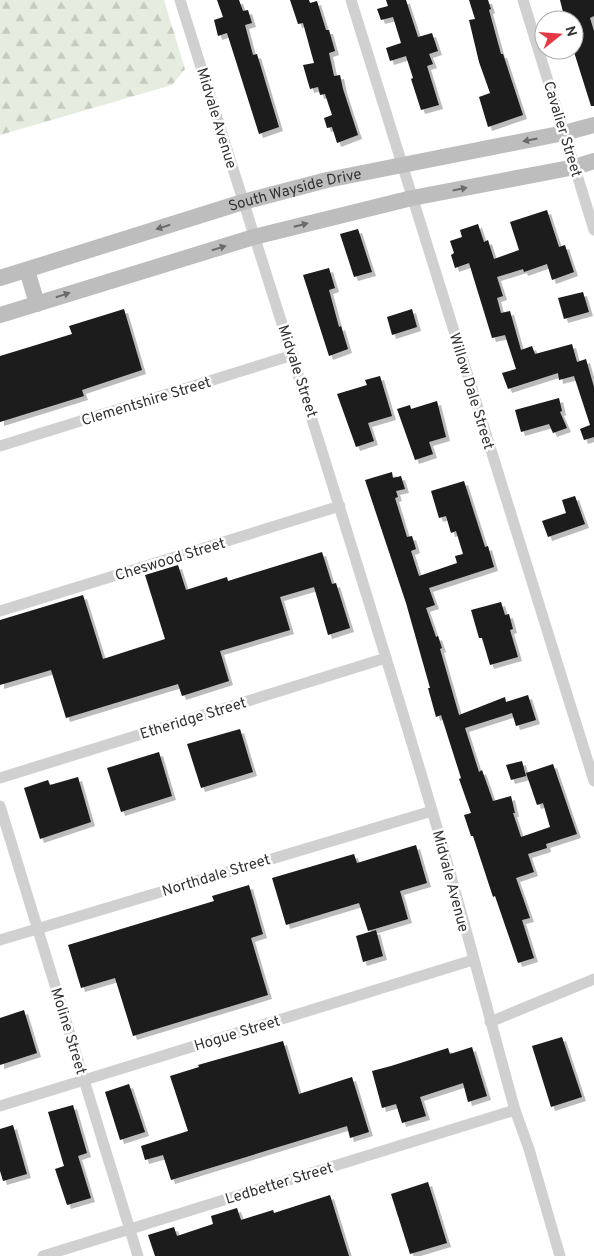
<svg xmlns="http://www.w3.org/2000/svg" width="594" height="1256" font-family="Overpass,sans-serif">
  <defs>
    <pattern id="forest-firs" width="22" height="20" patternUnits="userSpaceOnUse" patternTransform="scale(1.25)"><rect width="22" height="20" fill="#e6ecdf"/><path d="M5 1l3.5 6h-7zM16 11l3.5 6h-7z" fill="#c6cbc0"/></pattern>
    <filter id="shadow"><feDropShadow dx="4" dy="4" stdDeviation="0" flood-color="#0004"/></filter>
  </defs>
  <rect width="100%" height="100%" fill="#fff"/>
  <path fill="url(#forest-firs)" d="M0 0H164L185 69 172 85 0 135Z"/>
  <g fill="#1a1a1a" filter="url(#shadow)">
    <path d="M217 0H239L243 11 248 10 252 23 245 25 253 55 257 54 279 127 259 134 227 33 218 36 214 20 223 17Z"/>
    <path d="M290 0H309L310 3 317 1 326 30H329L335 51 329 53 334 76 340 75 343 89 358 135 337 143 332 127 327 128 324 118 332 115 325 94 320 95 318 87 310 89 303 65 314 63 303 23 298 24Z"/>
    <path d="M386 0H406L418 37 432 33 438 51 429 54 433 64 427 66 439 105 421 110 411 79 413 78 406 56 390 61 386 48 401 43 393 17 381 20 377 9 388 6Z"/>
    <path d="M469 0H488L491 9 489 10 501 54H503L523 115 488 127 479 97 490 93 479 62 469 20 475 19Z"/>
    <path d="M560 0H594V16L590 18 594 31V106H591L574 52V20H565Z"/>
    <path d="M547 210 559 247 565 245 574 272 552 280 547 264 524 272 523 269 497 277 503 296 497 298 501 313 510 311 521 350 532 346 535 354 572 344 577 362 586 359 594 387V437L584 440 580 429 590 425 574 376 559 380 558 373 508 389 502 373 516 369 505 335 492 338 469 263 455 268 451 255 454 253 450 241 462 237 460 230 478 224 484 242 488 240 494 259 519 250 510 222Z"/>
    <path d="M358 229 372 272 354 277 340 234Z"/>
    <path d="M329 268 335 288 329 290 339 327 341 326 348 349 329 356 303 275Z"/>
    <path d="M583 292 589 312 564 319 558 298Z"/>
    <path d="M124 309 142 370 82 390 84 396 0 422V356L72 334 69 326Z"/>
    <path d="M412 309 417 327 392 335 387 317Z"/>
    <path d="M380 376 392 416 368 423 374 441 356 447 337 394 367 385 365 380Z"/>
    <path d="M559 398 562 411 560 412 567 428 553 433 549 424 521 432 515 410Z"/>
    <path d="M437 401 446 437 429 442 433 454 415 460 397 409 410 405 411 409Z"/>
    <path d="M392 472 393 478 401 476 405 489 396 491 398 497 395 498 407 537 412 536 416 549 411 551 419 576 457 563 455 556 463 554 456 531 451 533 446 516 439 518 431 491 464 481 485 547 488 546 494 567 429 588 435 605 426 608 436 637 438 636 442 648 440 649 459 715 505 697 506 702 528 695 536 720 516 726 512 713 465 728 479 772 482 770 493 801 511 796 515 813H513L521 837 550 827 543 803 537 805 526 773 553 764 577 834 546 844 547 848 528 854 534 872 516 878 530 918 522 920 534 958 518 963 495 896 493 897 473 836H471L464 815 471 813 459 779 461 778 441 715 436 717 428 688H430L406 603 365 480Z"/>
    <path d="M575 496 585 524 548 537 542 521 566 513 562 500Z"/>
    <path d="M322 552 332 584 336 583 350 628 328 635 314 587 280 597 290 630 220 651 229 681 182 696 178 684 66 718 51 670 0 685V620L83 595 103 659 165 639 145 575 178 565 186 590 227 577 228 581Z"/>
    <path d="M501 602 505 615 509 614 513 629 510 630 518 657 490 665 482 638H479L471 610Z"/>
    <path d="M240 729 253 772 201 788 187 744Z"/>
    <path d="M159 752 172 796 121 812 107 768Z"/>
    <path d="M522 761 526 776 511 780 506 765Z"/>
    <path d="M78 777 91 822 40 839 24 788 48 780 50 785Z"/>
    <path d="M416 845 427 883 400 891 408 919 368 931 359 903 286 925 272 878 354 854 357 863Z"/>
    <path d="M249 885 263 934 251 938 268 995 133 1036 115 978 81 988 68 945 214 901 212 896Z"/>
    <path d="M376 930 383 956 363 962 356 936Z"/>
    <path d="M24 1010 37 1053 0 1065V1018Z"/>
    <path d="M562 1037 582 1097 551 1107 532 1046Z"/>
    <path d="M283 1041 299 1094 352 1077 369 1132 350 1138 347 1126 171 1180 163 1155 145 1160 141 1146 188 1131 170 1076 199 1067 198 1065Z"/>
    <path d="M472 1047 487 1096 468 1102 463 1083 420 1097 426 1116 402 1123 396 1104 382 1108 372 1071 391 1066 448 1048 450 1054Z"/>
    <path d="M129 1084 145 1132 120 1140 105 1092Z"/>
    <path d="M73 1105 87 1153 78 1156 91 1198 67 1205 55 1169 64 1166 48 1112Z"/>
    <path d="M13 1125 27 1174 3 1181 0 1171V1129Z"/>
    <path d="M428 1182 447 1243 410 1254 391 1194Z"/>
    <path d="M330 1195 349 1256H155L148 1235 174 1227 177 1236 213 1224 211 1216 237 1208 241 1220 273 1210 274 1213Z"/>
  </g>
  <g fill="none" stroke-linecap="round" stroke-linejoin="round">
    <g stroke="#d0d0d0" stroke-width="11">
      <path d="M180 0C264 269 351 537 431 807 461 907 487 1009 515 1110L529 1149 560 1256"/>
      <path d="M351 0 594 781"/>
      <path d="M523 0 594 230"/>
      <path d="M0 446 293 355"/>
      <path d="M0 611 340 506"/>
      <path d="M0 778 386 658"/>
      <path d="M0 806 138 1256"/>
      <path d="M0 940 432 811"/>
      <path d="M490 1022 594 979"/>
      <path d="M0 1106 473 960"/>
      <path d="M43 1256 515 1110"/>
    </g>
    <g stroke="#bdbdbd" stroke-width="16">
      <path d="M27 270 37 304"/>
      <path id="s1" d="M0 278 243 202 327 180 564 133 594 125"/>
      <path d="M0 315 254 237 412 198 575 167 594 161"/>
    </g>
  </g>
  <defs><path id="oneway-solid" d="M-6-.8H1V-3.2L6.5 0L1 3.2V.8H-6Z" transform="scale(1.25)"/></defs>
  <g fill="#6a6a6a">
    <use href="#oneway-solid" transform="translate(530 140) rotate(169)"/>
    <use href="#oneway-solid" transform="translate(460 189) rotate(-11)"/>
    <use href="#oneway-solid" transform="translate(301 225) rotate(-14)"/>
    <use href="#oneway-solid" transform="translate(163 227) rotate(163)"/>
    <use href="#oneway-solid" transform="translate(219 248) rotate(-17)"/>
    <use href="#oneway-solid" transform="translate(63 295) rotate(-17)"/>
  </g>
  <g text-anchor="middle" stroke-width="5" stroke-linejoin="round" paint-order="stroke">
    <g font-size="15" fill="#333" stroke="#fff">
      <text transform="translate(217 118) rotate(73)" y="5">Midvale Avenue</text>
      <text transform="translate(563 129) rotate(73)" y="5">Cavalier Street</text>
      <text dy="5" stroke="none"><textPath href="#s1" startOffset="308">South Wayside Drive</textPath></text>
      <text transform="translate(298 371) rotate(72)" y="5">Midvale Street</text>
      <text transform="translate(472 391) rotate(73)" y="5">Willow Dale Street</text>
      <text transform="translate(146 401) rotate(-17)" y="5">Clementshire Street</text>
      <text transform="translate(170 559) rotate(-17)" y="5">Cheswood Street</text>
      <text transform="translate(193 718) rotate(-17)" y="5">Etheridge Street</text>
      <text transform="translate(216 875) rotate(-17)" y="5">Northdale Street</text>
      <text transform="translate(451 881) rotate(75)" y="5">Midvale Avenue</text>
      <text transform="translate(69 1031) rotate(73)" y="5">Moline Street</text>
      <text transform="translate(237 1033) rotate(-17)" y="5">Hogue Street</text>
      <text transform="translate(279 1183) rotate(-17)" y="5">Ledbetter Street</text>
    </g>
  </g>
  <g transform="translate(559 35) rotate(73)"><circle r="24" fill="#ffffff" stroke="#adadad"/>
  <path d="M0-4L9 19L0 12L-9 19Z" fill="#e63946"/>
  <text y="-8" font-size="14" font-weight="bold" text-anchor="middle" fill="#333333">N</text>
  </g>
</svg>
